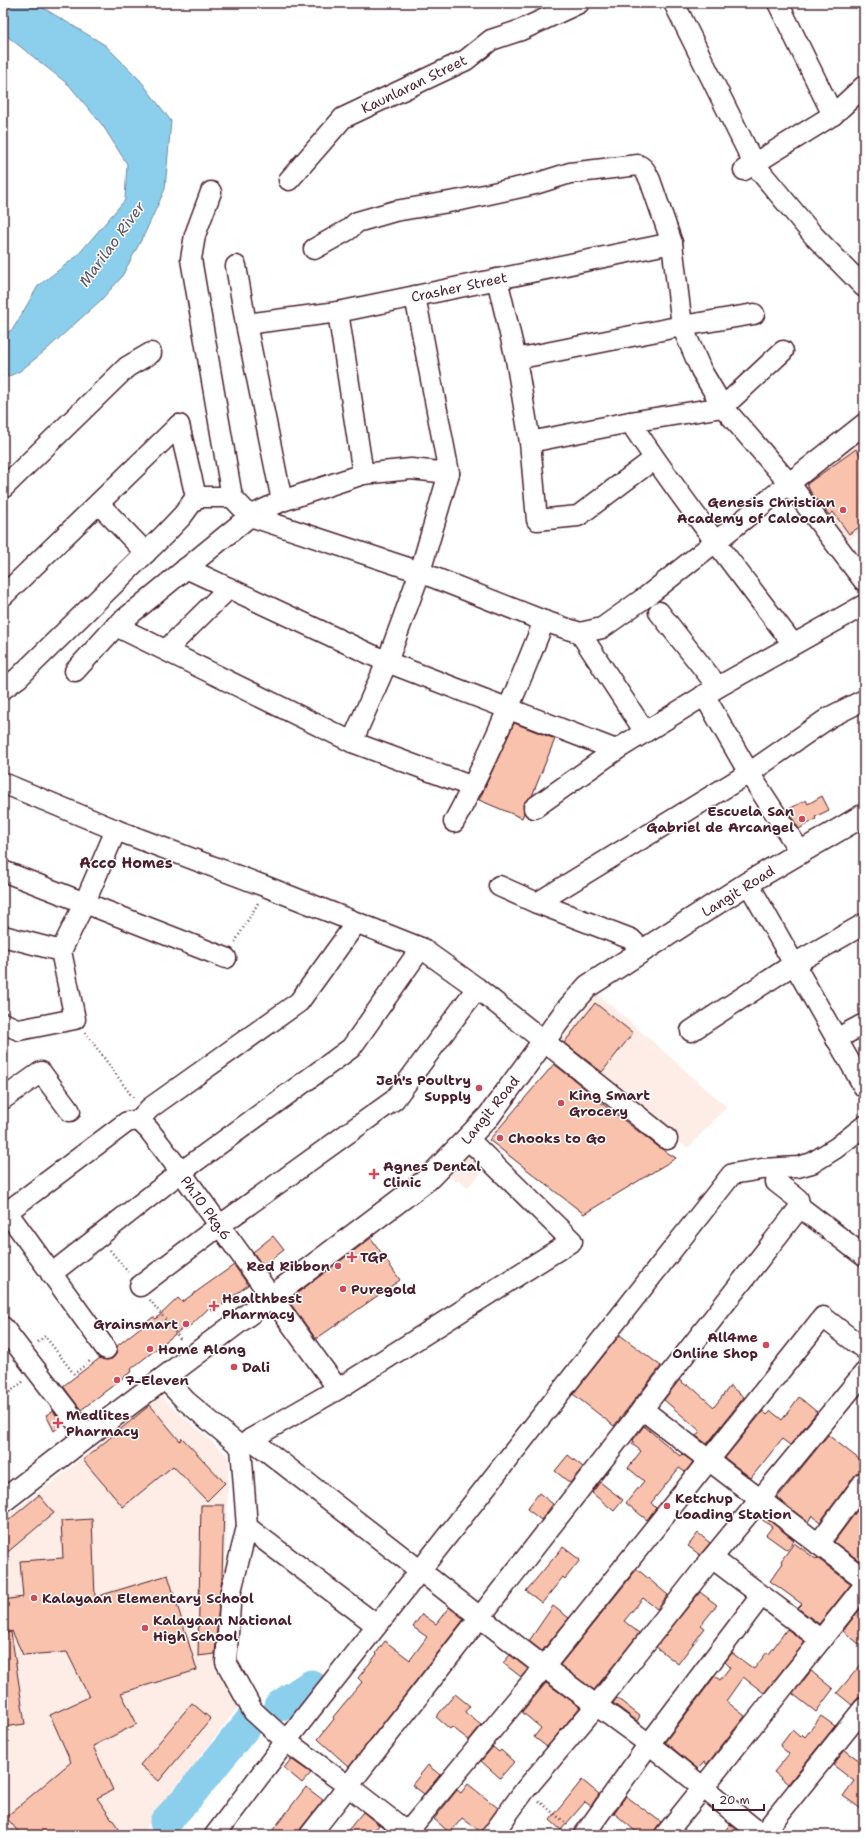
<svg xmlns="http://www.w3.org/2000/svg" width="867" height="1838" font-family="'Shantell Sans',sans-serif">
  <rect width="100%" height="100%" fill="#fff"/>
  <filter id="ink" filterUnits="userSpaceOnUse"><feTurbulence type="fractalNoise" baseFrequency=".025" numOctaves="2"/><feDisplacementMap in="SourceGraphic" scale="8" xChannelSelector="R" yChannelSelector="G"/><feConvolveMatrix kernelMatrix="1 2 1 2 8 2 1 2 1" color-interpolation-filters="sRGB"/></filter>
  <g filter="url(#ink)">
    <g fill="#fdede6">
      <path d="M859 443 864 450V529L848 541 805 490V479Z"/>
      <path d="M598 994 727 1107 688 1148 556 1047Z"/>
      <path d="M470 1148 488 1165 467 1188 458 1180 456 1182 447 1173Z"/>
      <path d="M159 1395 229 1457 224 1604 243 1701 147 1827 139 1835H3V1519L54 1481Z"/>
    </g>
    <path fill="#8ccfed" stroke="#72899f" d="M3 3H35L105 45 140 80 171 121 165 189 145 233 121 278 101 300 45 351 20 371 3 379V335L13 329 38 286 77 256 125 200 127 164 103 126 69 85 3 33Z"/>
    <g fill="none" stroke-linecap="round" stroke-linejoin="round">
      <g stroke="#8ccfed" stroke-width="31">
        <path d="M279 1706 311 1685"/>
        <path d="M165 1822 189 1796 250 1721"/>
      </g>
    </g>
    <g fill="#f9c2ad" stroke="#4a1f2b">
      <path d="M856 449 864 460V524L849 534 833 512 829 515 810 491 807 484Z"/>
      <path d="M514 723 555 739 532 796 523 804 524 813 522 818 479 800Z"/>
      <path d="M822 796 829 810 815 817 816 819 799 829 787 810 806 800 808 804Z"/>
      <path d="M595 1003 633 1033 602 1072 564 1043Z"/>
      <path d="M554 1064 588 1091 587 1092 660 1148 676 1158 584 1214 489 1140Z"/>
      <path d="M273 1236 284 1250 263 1266 253 1252Z"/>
      <path d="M371 1238 400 1280 316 1339 288 1300Z"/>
      <path d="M234 1265 248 1285 213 1312 210 1307 186 1330 183 1328 131 1369 132 1371 81 1410 63 1386 100 1358 107 1360 112 1359 117 1353V1346L153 1317 156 1319 178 1298 182 1302Z"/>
      <path d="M620 1335 661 1366 614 1426 573 1394Z"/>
      <path d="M679 1380 687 1386 688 1384 714 1407 730 1386 744 1397 707 1444 696 1436 700 1431 664 1400Z"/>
      <path d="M799 1397 817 1412 790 1445 782 1439 751 1478 725 1458 763 1411 767 1415 771 1411 782 1420Z"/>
      <path d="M150 1405 180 1441 182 1438 225 1483 207 1501 173 1466 123 1507 83 1460Z"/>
      <path d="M53 1411 63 1424 54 1431 46 1415Z"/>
      <path d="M644 1426 680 1456 682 1454 693 1462 685 1472 679 1468 651 1503 656 1508 647 1520 626 1503 644 1481 628 1468 641 1451 632 1444 634 1441 633 1440Z"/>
      <path d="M828 1435 864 1463V1471L855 1475 820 1522 812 1515 808 1522 777 1498Z"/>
      <path d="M568 1455 583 1467 570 1483 555 1471Z"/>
      <path d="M600 1482 623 1500 614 1511 592 1493Z"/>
      <path d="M539 1493 553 1504 541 1520 527 1509Z"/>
      <path d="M39 1495 54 1513 3 1556V1525Z"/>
      <path d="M864 1501V1559L861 1562 834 1542Z"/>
      <path d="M201 1505H224L222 1579 220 1590 215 1654 198 1656Z"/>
      <path d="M762 1515 794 1540 787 1550 766 1535 772 1527 760 1518Z"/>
      <path d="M92 1519 95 1597 168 1575 197 1670 121 1693 137 1724 93 1746 113 1790 97 1798 119 1829 111 1835H21L6 1817 71 1762 50 1715 89 1697 67 1652 23 1655 12 1631 6 1633 11 1632 25 1724 3 1727V1600L23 1597 20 1561 63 1558 61 1521Z"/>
      <path d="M698 1533 710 1543 700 1555 688 1546Z"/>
      <path d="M794 1543 816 1559 817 1558 851 1584 819 1624 798 1608 802 1604 770 1581 783 1563 781 1561Z"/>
      <path d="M563 1547 580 1560 565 1579 563 1577 542 1603 526 1591Z"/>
      <path d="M637 1569 668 1595 657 1609 643 1598 624 1621 639 1633 594 1690 560 1665Z"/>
      <path d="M700 1592 717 1605 701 1625 705 1628 678 1664 656 1647Z"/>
      <path d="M864 1604V1648L843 1631Z"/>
      <path d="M553 1606 569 1618 542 1651 529 1641Z"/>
      <path d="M449 1607 464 1619 349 1767 318 1739 334 1719 333 1717 362 1682 358 1678 377 1654 376 1653 385 1641 410 1660 427 1637 413 1627 422 1614 436 1624Z"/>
      <path d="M787 1629 805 1642 764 1693 743 1677 726 1701 745 1716 707 1764 704 1762 698 1769 665 1742 715 1676 720 1680 730 1667 725 1662 732 1653 754 1669 767 1652 769 1654Z"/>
      <path d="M510 1655 528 1669 521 1677 503 1663Z"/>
      <path d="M864 1661V1697H859L852 1705 837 1693Z"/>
      <path d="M811 1671 833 1689 816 1712 793 1694Z"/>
      <path d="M546 1683 580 1707 547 1747 534 1737 541 1728 522 1712Z"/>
      <path d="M455 1694 470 1706 465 1712 481 1725 469 1740 452 1727 450 1729 436 1717Z"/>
      <path d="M617 1698 640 1716 637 1721 613 1703Z"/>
      <path d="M192 1703 211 1719 159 1781 140 1765Z"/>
      <path d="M821 1716 835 1726 788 1784 774 1772 789 1754 780 1746 792 1730 800 1737 802 1734 805 1737Z"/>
      <path d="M493 1747 499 1752 501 1750 514 1762 500 1778 481 1761Z"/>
      <path d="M845 1750 864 1764V1811L843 1796 854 1781 833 1765Z"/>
      <path d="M291 1759 311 1773 302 1783 284 1768Z"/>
      <path d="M428 1765 440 1775 424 1794 412 1785Z"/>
      <path d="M582 1780 599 1794 591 1806 585 1802 561 1830 550 1820Z"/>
      <path d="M468 1784 498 1808 481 1832 462 1818 450 1833 434 1819 457 1790 461 1793Z"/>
      <path d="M306 1787 323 1800 301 1828 299 1835H269Z"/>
      <path d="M626 1796 661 1822 656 1828 654 1835H640L614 1813Z"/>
      <path d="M363 1812 379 1825 371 1835H344Z"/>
      <path d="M730 1824 744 1835H722Z"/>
    </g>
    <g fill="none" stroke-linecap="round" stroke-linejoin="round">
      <g stroke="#4a1f2b" stroke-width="23">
        <g id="minor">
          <path d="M674 3 754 164 814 236 864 287"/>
          <path d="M778 3 833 115"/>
          <path d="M744 170 833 115 864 86"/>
          <path d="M289 180 343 118 466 60 491 40 521 30 579 3"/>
          <path d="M211 192 195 235 191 259 232 497"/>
          <path d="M314 249 348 230 357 222 395 211 461 200 535 184 570 173 638 165C645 168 647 174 650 180L672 243 682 326 701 370 723 407 789 483 864 581"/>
          <path d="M236 266 246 324 282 501"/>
          <path d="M497 279 516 359 530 442 537 520 578 516 654 459"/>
          <path d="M338 312 363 474"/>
          <path d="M246 324 338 312 672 243"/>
          <path d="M516 359 682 326 754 314"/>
          <path d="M630 422C681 499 738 571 793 644"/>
          <path d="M530 442 630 422 723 407 783 351"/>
          <path d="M3 488 127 367 151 353"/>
          <path d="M196 497H232L250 516 420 572 544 621 580 633 602 628 647 596 864 424"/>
          <path d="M99 504 146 553"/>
          <path d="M186 568 387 662 616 750"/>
          <path d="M3 596 179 425"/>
          <path d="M659 612 718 687"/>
          <path d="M116 626 352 742 473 787"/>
          <path d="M580 633 645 732"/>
          <path d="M166 650 229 588"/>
          <path d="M75 671 116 626 250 516 282 501 363 474 411 469 449 473"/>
          <path d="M3 689 18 678 164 535 183 515 196 497 179 425"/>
          <path d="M704 695 749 773 801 853"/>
          <path d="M352 742 387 662 420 572 449 473 415 296"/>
          <path d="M3 783 116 830 267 887 421 948 477 988 667 1139"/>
          <path d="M534 808 616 750 718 687 864 605"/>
          <path d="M454 822C489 757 517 689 544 621"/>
          <path d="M3 871 226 958"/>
          <path d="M748 883 864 1087"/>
          <path d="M499 886 537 903 631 939 643 951"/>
          <path d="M537 903 749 773 830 717 864 700"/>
          <path d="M3 936 61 951"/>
          <path d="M3 1023 19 1030 75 1019 61 951 85 902 116 830"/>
          <path d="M691 1031 794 964 864 924"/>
          <path d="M836 1039 864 1024"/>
          <path d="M3 1099 41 1072 70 1111"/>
          <path d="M139 1120 149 1130 181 1172 338 1389"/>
          <path d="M776 1182 798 1199 800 1207 864 1256"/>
          <path d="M7 1212 106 1349"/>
          <path d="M3 1215 127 1122 139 1120 150 1108 299 1002 356 923"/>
          <path d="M51 1274 181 1172 351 1048 421 948"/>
          <path d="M140 1286 219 1226 394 1100 477 988"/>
          <path d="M3 1327 87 1436"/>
          <path d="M164 1378 186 1401 241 1447 247 1527 231 1591 226 1662 253 1711 286 1741 348 1786 411 1835"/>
          <path d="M642 1409 864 1579"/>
          <path d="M251 1439 544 1667 649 1744 762 1835"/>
          <path d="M241 1447 251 1439 338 1389 572 1241 468 1139"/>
          <path d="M247 1527 371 1621"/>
          <path d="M818 1544 864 1482"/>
          <path d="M712 1558 821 1640"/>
          <path d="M215 1835 286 1741 732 1174 762 1169 798 1167 812 1163 836 1148 864 1126"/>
          <path d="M310 1835 800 1207"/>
          <path d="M405 1835 544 1667 823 1317 864 1349"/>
          <path d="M492 1835 525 1790 596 1706 712 1558 864 1373"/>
          <path d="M584 1835 649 1744 761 1596"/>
          <path d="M665 1835 864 1586"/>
          <path d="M762 1835 864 1708"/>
        </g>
      </g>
      <g stroke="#4a1f2b" stroke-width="25">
        <path id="major" d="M3 1501 87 1436 428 1179 489 1116 565 1012 588 986 748 883 864 815"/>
      </g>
      <g stroke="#4a1f2b" stroke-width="2.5" stroke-dasharray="1 3" stroke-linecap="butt">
        <path d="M235 942 258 903"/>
        <path d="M85 1032 134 1099"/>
        <path d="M110 1250 128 1272"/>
        <path d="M150 1300 181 1340"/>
        <path d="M38 1342 45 1336 74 1374 91 1360"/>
        <path d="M3 1397 24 1381"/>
        <path d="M539 1801 569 1826"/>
      </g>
      <use href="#minor" stroke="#fff" stroke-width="20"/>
      <use href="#major" stroke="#fff" stroke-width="22"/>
    </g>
  </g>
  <g fill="#d1495b" stroke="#fff" stroke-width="1.5">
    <circle cx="843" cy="510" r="4"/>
    <circle cx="802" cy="819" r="4"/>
    <circle cx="479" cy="1088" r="4"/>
    <circle cx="561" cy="1103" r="4"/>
    <circle cx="500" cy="1138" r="4"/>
    <path d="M372 1168h4v4h4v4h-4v4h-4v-4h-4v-4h4z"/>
    <path d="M350 1251h4v4h4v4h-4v4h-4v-4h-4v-4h4z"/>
    <circle cx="338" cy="1266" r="4"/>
    <circle cx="343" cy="1289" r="4"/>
    <path d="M212 1300h4v4h4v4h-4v4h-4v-4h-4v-4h4z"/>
    <circle cx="186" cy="1324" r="4"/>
    <circle cx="766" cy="1345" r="4"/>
    <circle cx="150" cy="1349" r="4"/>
    <circle cx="234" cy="1367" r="4"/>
    <circle cx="117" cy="1380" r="4"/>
    <path d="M56 1417h4v4h4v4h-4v4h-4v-4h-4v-4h4z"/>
    <circle cx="667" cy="1506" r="4"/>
    <circle cx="34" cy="1598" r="4"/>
    <circle cx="145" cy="1628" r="4"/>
  </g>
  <g text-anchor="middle" stroke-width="3" stroke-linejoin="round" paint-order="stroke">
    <g font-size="14" fill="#4a1f2b" stroke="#fff">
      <text transform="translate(414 84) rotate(-26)" y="5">Kaunlaran Street</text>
      <text transform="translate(459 287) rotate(-12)" y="5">Crasher Street</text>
      <text transform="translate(738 891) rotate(-32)" y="5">Langit Road</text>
      <text transform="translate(490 1110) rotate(-51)" y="5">Langit Road</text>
      <text transform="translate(206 1208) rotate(54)" y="5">Ph.10 Pkg.6</text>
    </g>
    <g font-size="14" font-weight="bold" fill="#4a1f2b" stroke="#fff" text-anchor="start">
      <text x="835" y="507" text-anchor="end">Genesis Christian<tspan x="835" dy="16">Academy of Caloocan</tspan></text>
      <text x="794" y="816" text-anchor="end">Escuela San<tspan x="794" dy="16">Gabriel de Arcangel</tspan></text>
      <text x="471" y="1085" text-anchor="end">Jeh's Poultry<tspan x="471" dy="16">Supply</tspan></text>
      <text x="569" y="1100">King Smart<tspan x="569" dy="16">Grocery</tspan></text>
      <text x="508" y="1143">Chooks to Go</text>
      <text x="383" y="1171">Agnes Dental<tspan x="383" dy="16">Clinic</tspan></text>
      <text x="360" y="1262">TGP</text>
      <text x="330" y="1271" text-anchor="end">Red Ribbon</text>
      <text x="351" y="1294">Puregold</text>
      <text x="222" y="1303">Healthbest<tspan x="222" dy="16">Pharmacy</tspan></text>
      <text x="178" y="1329" text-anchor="end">Grainsmart</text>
      <text x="758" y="1342" text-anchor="end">All4me<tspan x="758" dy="16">Online Shop</tspan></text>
      <text x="158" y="1354">Home Along</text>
      <text x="242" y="1372">Dali</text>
      <text x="125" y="1385">7-Eleven</text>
      <text x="66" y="1420">Medlites<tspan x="66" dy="16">Pharmacy</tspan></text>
      <text x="675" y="1503">Ketchup<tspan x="675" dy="16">Loading Station</tspan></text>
      <text x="42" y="1603">Kalayaan Elementary School</text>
      <text x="153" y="1625">Kalayaan National<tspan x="153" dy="16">High School</tspan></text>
    </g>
    <g font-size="15" font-style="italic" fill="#5e5465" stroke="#fff">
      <text transform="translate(112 244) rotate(-54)" y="5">Marilao River</text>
    </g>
    <g font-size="15" font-weight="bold" fill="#4a1f2b" stroke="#fff">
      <text x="126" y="868">Acco Homes</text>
    </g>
  </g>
  <rect width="867" height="1838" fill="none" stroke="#fff" stroke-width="16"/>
  <rect x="8" y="8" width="851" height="1822" fill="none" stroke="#4a1f2b" stroke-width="1.5" filter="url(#ink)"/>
  <path d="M713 1804v6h51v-6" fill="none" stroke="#4a1f2b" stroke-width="2"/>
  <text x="719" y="1804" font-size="12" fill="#4a1f2b" stroke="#ffffff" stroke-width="3" paint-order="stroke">20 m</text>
</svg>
